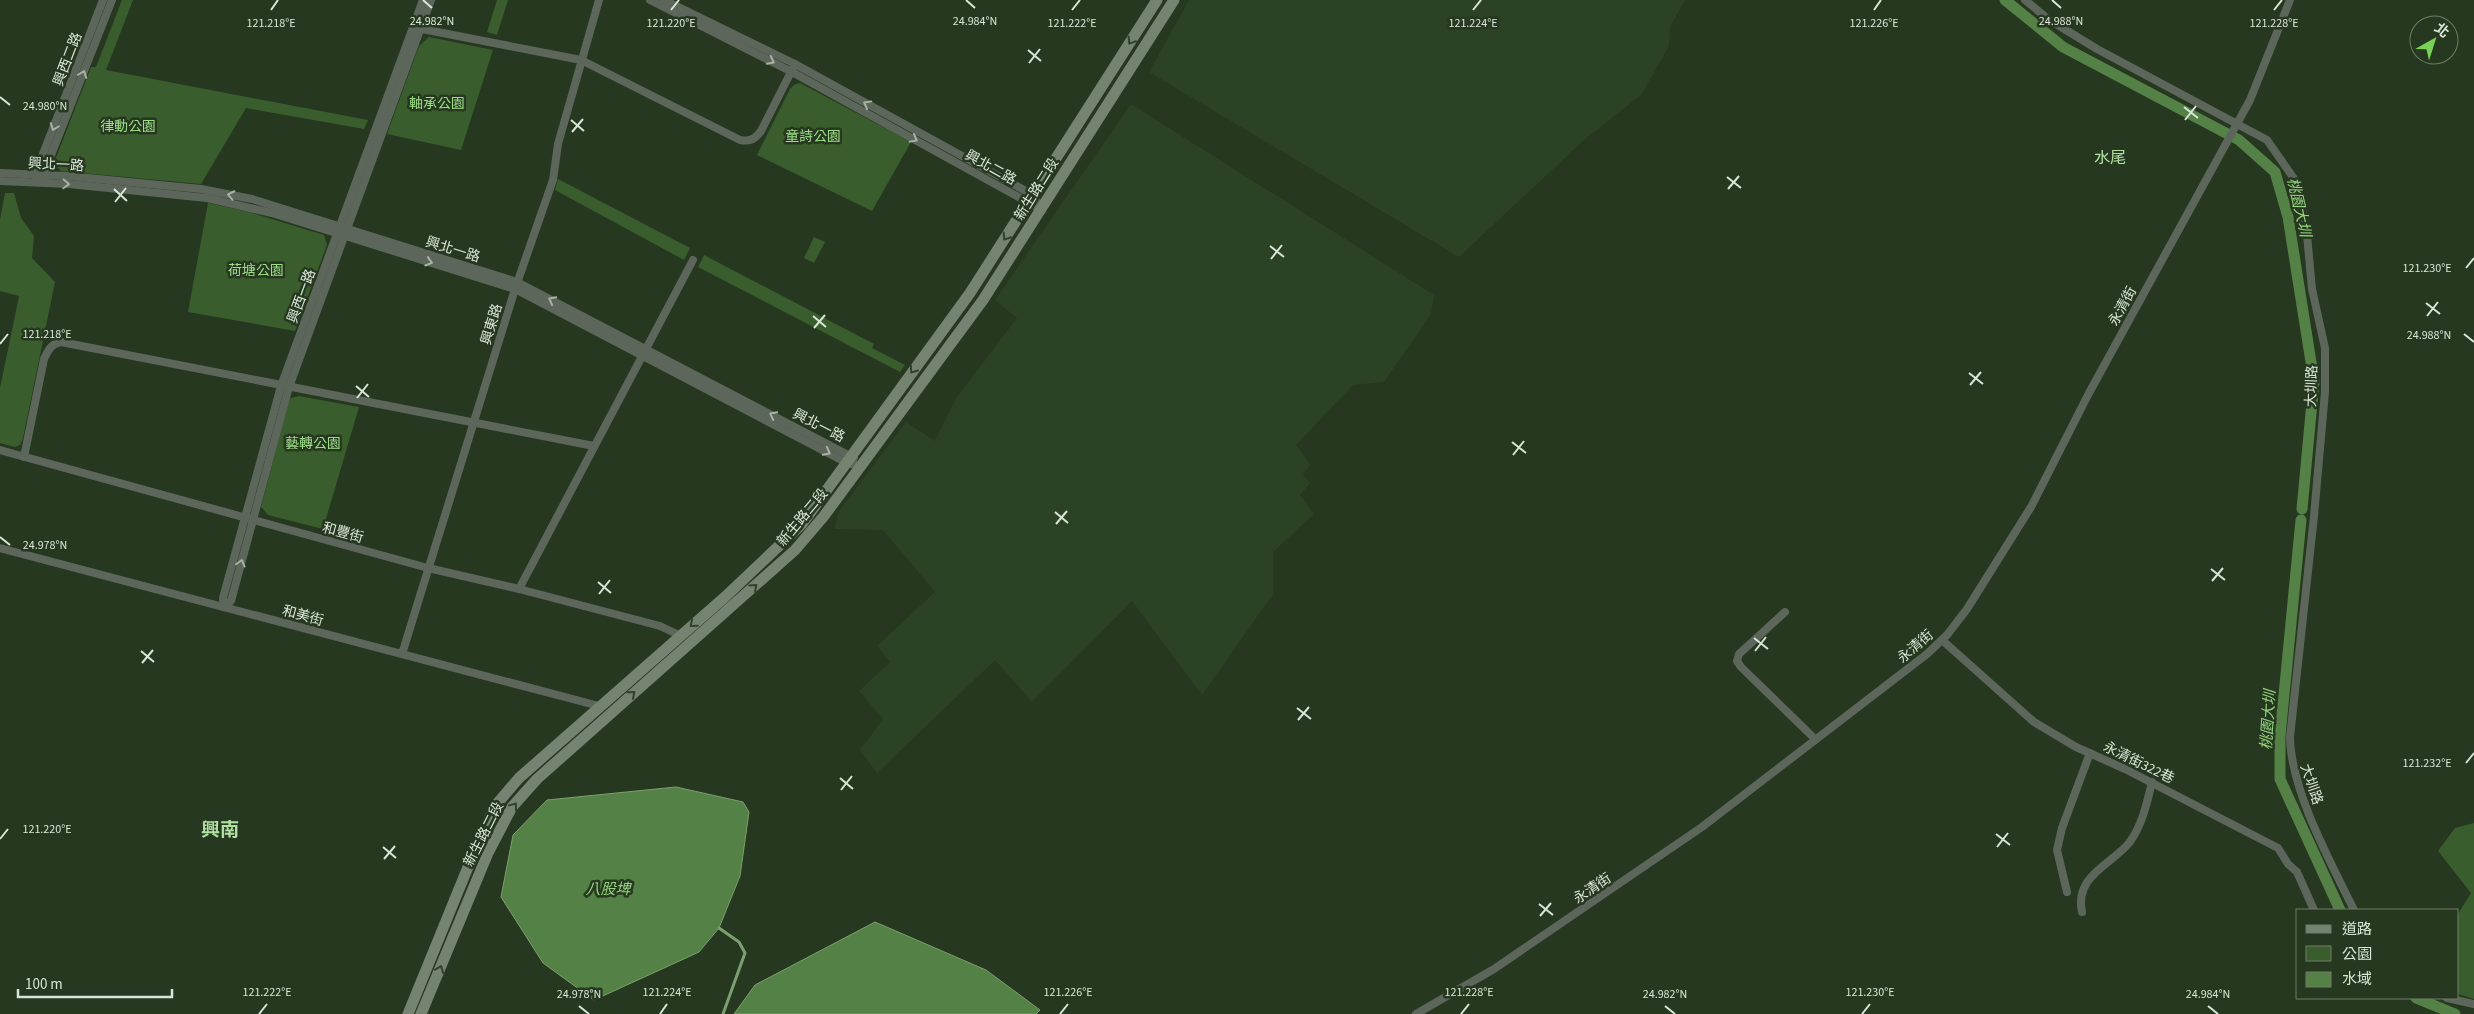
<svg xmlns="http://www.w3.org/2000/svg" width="2474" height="1014" font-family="'Source Sans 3','Noto Sans TC',sans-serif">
  <rect width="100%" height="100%" fill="#263820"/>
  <g fill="#2c4225">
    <path d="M1189 0H1685L1670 27 1669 46 1641 95 1584 140 1459 257 1149 72Z"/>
    <path d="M1131 104 1434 295 1431 314 1384 382 1353 385 1296 445 1310 465 1303 474 1310 483 1300 495 1314 514 1273 552V594L1202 695 1132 601 1032 702 995 660 877 773 860 750 883 719 859 691 890 662 877 646 935 592 883 530 834 529 839 511 906 422 935 441 957 397 1017 318 995 300Z"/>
  </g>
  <g fill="#3a5d2d">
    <path d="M122 0H133L106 70 368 120 364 129 246 108 201 184 61 171 54 163 91 67H96Z"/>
    <path d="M497 0H508L497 35 487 32Z"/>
    <path d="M429 37 493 50 461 150 387 134 419 46Z"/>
    <path d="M800 83 911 142 872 211 757 155 790 89 794 85Z"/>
    <path d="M558 179 690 248 684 260 555 190Z"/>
    <path d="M5 193H14L21 218 34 236 32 258 55 282 23 438 20 445 15 447 0 443V388L19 296 0 291V220Z"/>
    <path d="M208 203 249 212 324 235 327 245 295 331 188 312Z"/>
    <path d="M814 237 825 242 814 263 804 258Z"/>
    <path d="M704 255 874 344 872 348 905 365 900 372 698 267Z"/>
    <path d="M299 396 359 407 323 529 268 515 261 507 289 401 291 398Z"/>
    <path d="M2474 823V999L2458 994V914L2471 893 2438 851 2455 828Z"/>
  </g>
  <g fill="#548145" stroke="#7c9f70">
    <path d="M676 787 743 802 749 812 740 876 719 928 699 952 594 1000 543 963 501 897 513 835 547 800Z"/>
    <path d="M875 922 986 970 1040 1010 1036 1014H734L755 985Z"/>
  </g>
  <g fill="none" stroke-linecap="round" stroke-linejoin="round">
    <path stroke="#7c9f70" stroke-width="3" d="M719 928 739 942 745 953 723 1014"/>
    <g stroke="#548145" stroke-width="11">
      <path d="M2005 0 2063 47 2239 140 2275 172 2288 217 2314 381 2302 509"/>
      <path d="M2301 520 2280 736V779L2340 910"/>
      <path d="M2416 998 2455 1014"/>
    </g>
    <g stroke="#5d665a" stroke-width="8">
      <path d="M650 0 792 72 1042 210"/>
      <path d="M664 0 795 64 1033 195 1042 210"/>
      <path d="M2025 0 2048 19 2097 49 2267 140 2297 183 2307 235 2312 289 2325 348V392L2314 516 2290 737C2291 791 2330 861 2354 910"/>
      <path d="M417 28 581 60 740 140C750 142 755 139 761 131L795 64"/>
      <path d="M0 173 67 176 201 189 252 199 517 282 854 458"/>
      <path d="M36 178 41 159 103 0"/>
      <path d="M42 178 112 0"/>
      <path d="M0 181 69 184 207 198 272 213 515 289 847 463 860 466"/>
      <path d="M0 450 428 568 519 589 660 626 679 635"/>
      <path d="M24 457 44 359C49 349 51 344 61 342L594 446"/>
      <path d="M0 548 599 706"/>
      <path d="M519 589 693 260"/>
      <path d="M224 607 231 601 289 387 431 0"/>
      <path d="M224 607 223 598 281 386 423 0"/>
      <path d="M1785 612 1739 654 1737 661 1741 667 1815 739"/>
      <path d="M1942 640 2034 722 2076 747 2125 769 2278 848 2288 864 2297 872 2314 910"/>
      <path d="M402 654 515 289 553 180 558 144 599 0"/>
      <path d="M2067 892 2057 850 2062 828 2090 753"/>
      <path d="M2082 912C2074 876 2112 864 2129 843 2142 826 2147 803 2152 782"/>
      <path d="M2447 998 2474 1004"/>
      <path d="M1416 1014 1494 969 1702 827 1927 654 1947 635 1967 609 2031 507 2089 393 2250 100 2290 0"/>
    </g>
    <g stroke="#758371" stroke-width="11">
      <path d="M408 1014 477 845 495 806 519 778 725 597 802 524 970 293 1157 0"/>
      <path d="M421 1014 488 853 512 807 537 779 795 550 824 516 983 300 1174 0"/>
    </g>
  </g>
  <defs><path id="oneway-chevron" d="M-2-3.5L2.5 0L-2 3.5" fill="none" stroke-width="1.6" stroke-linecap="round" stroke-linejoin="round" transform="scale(1.25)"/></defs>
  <g stroke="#32432c">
    <use href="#oneway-chevron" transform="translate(1131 41) rotate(122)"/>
    <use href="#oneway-chevron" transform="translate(1006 237) rotate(123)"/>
    <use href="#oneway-chevron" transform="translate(913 370) rotate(125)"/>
    <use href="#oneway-chevron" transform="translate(754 587) rotate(-42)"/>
    <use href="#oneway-chevron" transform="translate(693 624) rotate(140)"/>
    <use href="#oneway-chevron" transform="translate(632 694) rotate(-41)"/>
    <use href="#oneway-chevron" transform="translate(514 806) rotate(-53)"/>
    <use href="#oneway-chevron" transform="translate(440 969) rotate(-68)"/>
  </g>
  <g stroke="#a7b2a4">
    <use href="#oneway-chevron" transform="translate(771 61) rotate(27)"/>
    <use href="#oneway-chevron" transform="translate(83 74) rotate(-69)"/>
    <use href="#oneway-chevron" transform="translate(867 104) rotate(-151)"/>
    <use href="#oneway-chevron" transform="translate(54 127) rotate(111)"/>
    <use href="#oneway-chevron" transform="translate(914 139) rotate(29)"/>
    <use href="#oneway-chevron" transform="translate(66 184) rotate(3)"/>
    <use href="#oneway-chevron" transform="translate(231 195) rotate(-168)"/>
    <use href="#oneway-chevron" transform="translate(429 262) rotate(17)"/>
    <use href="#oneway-chevron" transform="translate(552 300) rotate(-152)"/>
    <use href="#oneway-chevron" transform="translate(773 415) rotate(-153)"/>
    <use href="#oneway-chevron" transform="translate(827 452) rotate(28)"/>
    <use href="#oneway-chevron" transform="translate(241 563) rotate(-75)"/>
  </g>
  <path fill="none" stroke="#d9e5d6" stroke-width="2" d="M423 0 432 8M966 0 975 8M2052 0 2061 8M271 10 278 0M671 10 679 0M1072 10 1080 0M1473 10 1481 0M1874 10 1881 0M2274 10 2282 0M1028 50 1041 61M1029 63 1040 49M0 97 10 105M2184 107 2198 118M571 120 584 131M2185 120 2196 106M572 132 583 119M1727 177 1741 188M114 189 127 201M1728 189 1739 176M115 202 126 188M1270 246 1284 257M1271 259 1282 245M2466 268 2474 258M2426 303 2440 314M813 316 826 327M2427 316 2438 302M814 328 825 315M2464 334 2474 342M0 344 8 334M1969 373 1983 384M1970 385 1981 372M356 386 369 397M357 398 368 384M1512 442 1526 453M1513 455 1524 441M1055 512 1068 523M1056 524 1067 511M0 537 10 545M2211 569 2225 580M2212 581 2223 568M598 582 611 593M599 594 610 580M1754 638 1768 649M141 651 154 662M1755 651 1766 637M142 663 153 650M1297 708 1311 719M1298 720 1309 707M2466 763 2474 753M840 778 853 789M841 790 852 776M1996 834 2010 845M0 839 8 829M383 847 396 858M1997 847 2008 833M384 859 395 846M1539 904 1553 915M1540 916 1551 903M579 1006 589 1014M1665 1006 1675 1014M2208 1006 2218 1014M259 1014 267 1004M660 1014 667 1004M1060 1014 1068 1004M1461 1014 1469 1004M1862 1014 1870 1004"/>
  <g text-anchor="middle" stroke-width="5" stroke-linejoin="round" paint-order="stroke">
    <g font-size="14" fill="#d9e5d6" stroke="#263820">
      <text transform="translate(67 59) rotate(-69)" y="5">興西二路</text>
      <text transform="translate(56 164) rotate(3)" y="5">興北一路</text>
      <text transform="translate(991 167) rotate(29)" y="5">興北二路</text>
      <text transform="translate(1036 189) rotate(-58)" y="5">新生路二段</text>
      <text transform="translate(453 249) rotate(17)" y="5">興北一路</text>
      <text transform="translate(301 296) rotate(-70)" y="5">興西一路</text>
      <text transform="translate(2122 306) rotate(-61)" y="5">永清街</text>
      <text transform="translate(491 324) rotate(-73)" y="5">興東路</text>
      <text transform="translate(2311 386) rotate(-88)" y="5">大圳路</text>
      <text transform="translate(819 425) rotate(27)" y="5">興北一路</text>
      <text transform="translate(802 517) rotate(-50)" y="5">新生路二段</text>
      <text transform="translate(343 532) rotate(15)" y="5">和豐街</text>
      <text transform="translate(303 615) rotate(15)" y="5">和美街</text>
      <text transform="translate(1915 646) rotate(-41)" y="5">永清街</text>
      <text transform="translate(2139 762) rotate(26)" y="5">永清街322巷</text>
      <text transform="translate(2312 784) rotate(71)" y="5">大圳路</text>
      <text transform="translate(483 834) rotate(-63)" y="5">新生路二段</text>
      <text transform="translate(1592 888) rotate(-34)" y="5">永清街</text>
    </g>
    <g font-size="14" fill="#9ede88" stroke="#263820">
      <text x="437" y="108">軸承公園</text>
      <text x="128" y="131">律動公園</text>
      <text x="813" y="141">童詩公園</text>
      <text x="256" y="275">荷塘公園</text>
      <text x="313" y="448">藝轉公園</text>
    </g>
    <g font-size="15" font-style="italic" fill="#94d37e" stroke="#263820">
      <text transform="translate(2299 207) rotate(77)" y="5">桃園大圳</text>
      <text transform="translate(2268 720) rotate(-86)" y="5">桃園大圳</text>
      <text x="608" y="894">八股埤</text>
    </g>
    <g font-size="16" fill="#b1e1a1" stroke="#263820">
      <text x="2110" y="163">水尾</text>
    </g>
    <g font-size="19" font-weight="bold" fill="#b1e1a1" stroke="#263820">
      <text x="220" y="836">興南</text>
    </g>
  </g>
  <g font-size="12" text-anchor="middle" fill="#d9e5d6" stroke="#263820" stroke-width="5" stroke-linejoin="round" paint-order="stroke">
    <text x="2061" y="25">24.988°N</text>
    <text x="432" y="25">24.982°N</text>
    <text x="975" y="25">24.984°N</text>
    <text x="671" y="27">121.220°E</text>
    <text x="1473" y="27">121.224°E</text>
    <text x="1874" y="27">121.226°E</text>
    <text x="271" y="27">121.218°E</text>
    <text x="1072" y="27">121.222°E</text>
    <text x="2274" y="27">121.228°E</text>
    <text x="45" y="110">24.980°N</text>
    <text x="2427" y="272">121.230°E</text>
    <text x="47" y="338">121.218°E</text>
    <text x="2429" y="339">24.988°N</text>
    <text x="45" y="549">24.978°N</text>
    <text x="2427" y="767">121.232°E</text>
    <text x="47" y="833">121.220°E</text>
    <text x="267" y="996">121.222°E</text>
    <text x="667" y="996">121.224°E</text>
    <text x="1068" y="996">121.226°E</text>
    <text x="1469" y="996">121.228°E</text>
    <text x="1870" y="996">121.230°E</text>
    <text x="579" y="998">24.978°N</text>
    <text x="1665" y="998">24.982°N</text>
    <text x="2208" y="998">24.984°N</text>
  </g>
  <rect x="2296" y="909" width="162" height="90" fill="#263820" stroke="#6e7d69"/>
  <rect x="2306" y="925" width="25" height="8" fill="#758371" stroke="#6e7d69"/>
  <text x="2342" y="934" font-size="15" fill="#d9e5d6">道路</text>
  <rect x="2306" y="946" width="25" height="15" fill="#3a5d2d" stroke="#6e7d69"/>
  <text x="2342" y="959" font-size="15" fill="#d9e5d6">公園</text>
  <rect x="2306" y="972" width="25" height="15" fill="#548145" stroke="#6e7d69"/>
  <text x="2342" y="984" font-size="15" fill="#d9e5d6">水域</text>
  <g transform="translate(2434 40) rotate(39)"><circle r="24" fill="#263820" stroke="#6e7d69"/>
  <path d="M0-4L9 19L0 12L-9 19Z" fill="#79d157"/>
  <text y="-8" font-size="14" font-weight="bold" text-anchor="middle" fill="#d9e5d6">北</text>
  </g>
  <path d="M18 989v8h154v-8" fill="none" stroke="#d9e5d6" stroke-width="2.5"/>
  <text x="25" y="989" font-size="15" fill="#d9e5d6" stroke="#263820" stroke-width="4" paint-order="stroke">100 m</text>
</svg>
